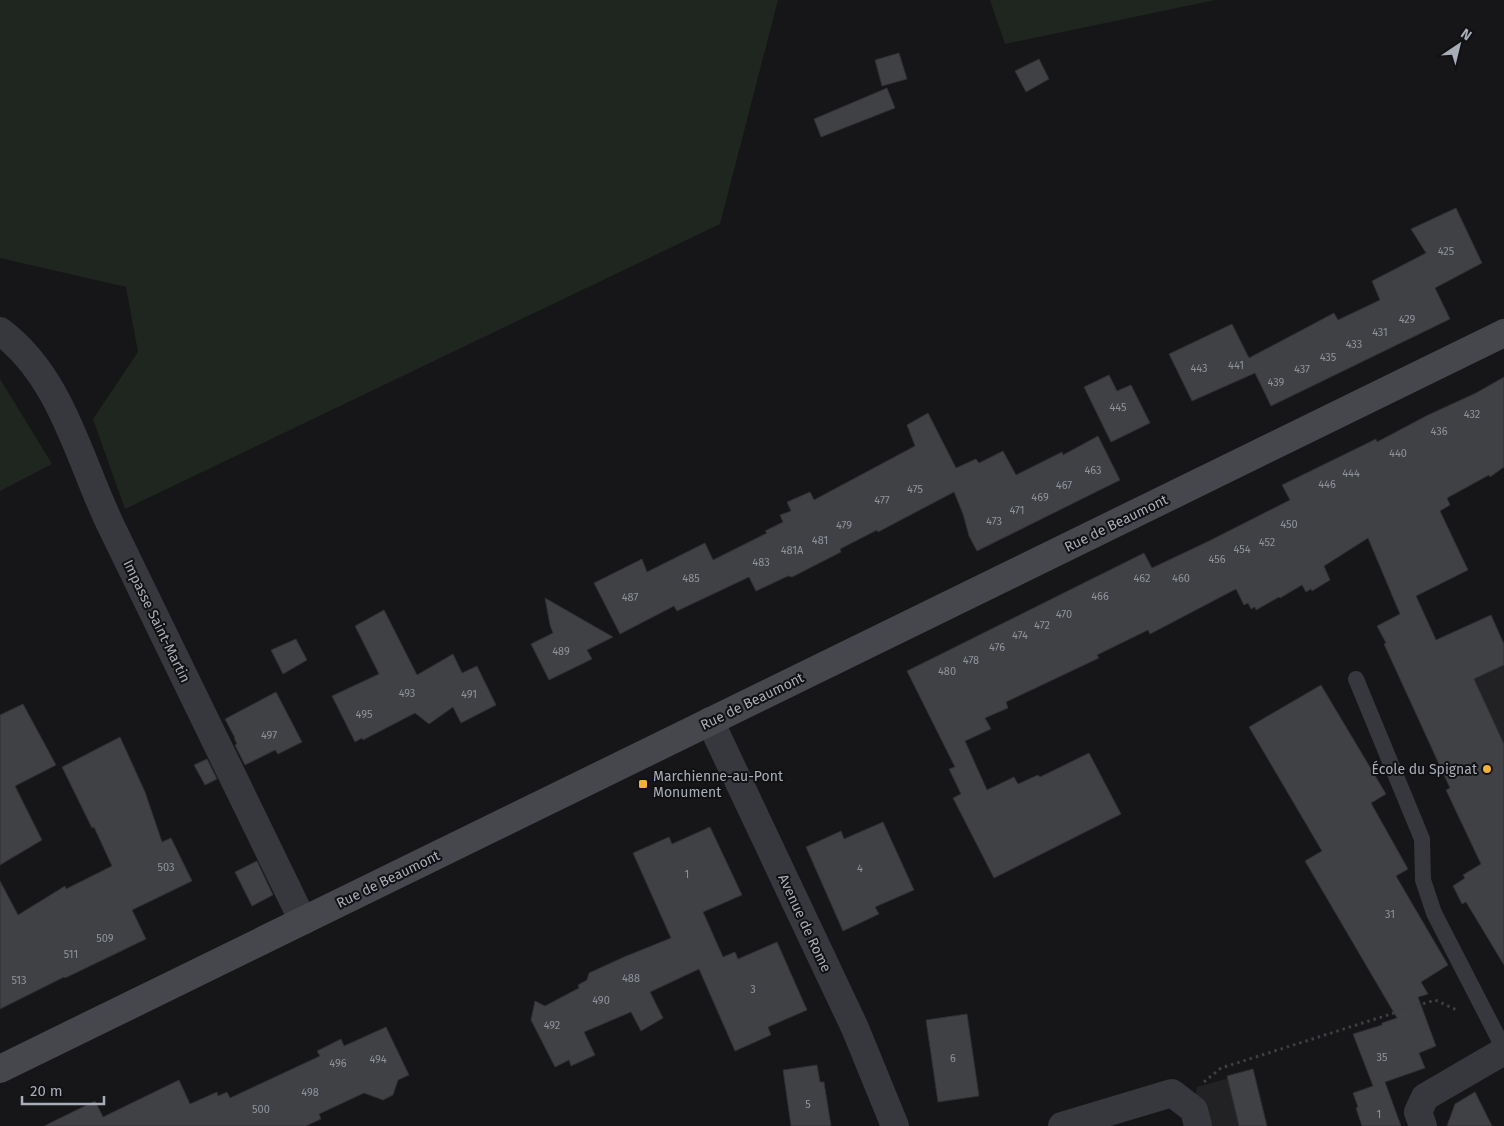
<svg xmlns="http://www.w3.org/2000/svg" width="1504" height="1126" font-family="'Fira Sans',sans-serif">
  <rect width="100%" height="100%" fill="#161618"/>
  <g fill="#222225">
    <path d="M1504 665V842L1436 696Z"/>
    <path d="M1251 1072 1264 1126H1187L1194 1110 1197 1087Z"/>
  </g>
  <g fill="#1e261f">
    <path d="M0 0H778L720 224 125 509 93 419 138 352 126 287 0 258Z"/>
    <path d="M990 0H1215L1005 44Z"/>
    <path d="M0 379 52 464 0 491Z"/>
  </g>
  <g fill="#404145" stroke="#303034">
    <path d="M899 53 907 79 882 86 875 60Z"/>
    <path d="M1039 59 1049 79 1026 92 1015 71Z"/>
    <path d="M887 88 895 108 821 137 814 119Z"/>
    <path d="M1456 208 1482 263 1435 288 1450 319 1271 406 1255 373 1192 401 1169 354 1232 324 1249 358 1334 313 1338 320 1380 300 1372 281 1426 253 1411 229Z"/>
    <path d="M1109 375 1117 391 1131 385 1150 423 1111 442 1084 387Z"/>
    <path d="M1504 377V467L1490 477 1489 475 1447 498 1450 505 1440 511 1468 570 1416 596 1436 640 1491 615 1504 644V665L1474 679 1504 744V965L1466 902 1462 904 1453 886 1465 878 1463 875 1481 864 1446 790 1450 788 1384 644 1386 643 1377 626 1400 614 1368 538 1324 566 1330 580 1312 591 1311 589 1306 592 1302 585 1280 598 1279 597 1256 610 1255 607 1251 609 1248 603 1244 605 1236 589 1150 634 1148 630 1097 655 1099 658 1006 702 1008 708 985 718 991 729 965 741 987 790 1014 777 1018 784 1038 775 1040 777 1089 753 1121 814 994 878 953 798 961 794 949 769 955 767 907 671 1144 553 1152 568 1209 541 1290 500 1282 485 1376 439 1377 442 1428 415 1476 393Z"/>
    <path d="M928 413 956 468 976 459 979 463 1003 451 1016 475 1062 452 1063 455 1098 436 1120 480 977 551 969 536 963 514 954 492 878 532 877 530 840 549 841 552 792 577 788 576 756 591 749 577 677 611 674 606 620 634 594 583 642 559 647 572 705 543 713 560 767 533 765 531 783 522 780 515 791 511 787 502 810 492 814 500 915 446 907 425Z"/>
    <path d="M545 598 613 637 587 650 592 659 549 680 531 644 553 633 550 625Z"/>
    <path d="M384 610 417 675 453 654 462 673 477 666 496 705 461 723 453 707 429 724 415 713 363 740 362 738 355 742 332 696 379 674 355 626Z"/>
    <path d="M296 639 307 660 283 674 271 650Z"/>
    <path d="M1321 685 1386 794 1371 803 1408 869 1396 876 1448 965 1421 982 1428 994 1418 997 1436 1046 1419 1053 1425 1068 1385 1082 1401 1126H1362L1356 1108 1358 1107 1353 1093 1373 1086 1353 1034 1382 1025V1023L1397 1018 1305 861 1322 851 1249 727Z"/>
    <path d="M276 692 302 742 278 754 275 750 245 765 235 745 237 744 234 738H235L225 719Z"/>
    <path d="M23 704 56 765 15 786 42 840 0 865V715Z"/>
    <path d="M120 737 145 792 162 842 171 838 192 881 132 910 146 939 90 966 65 978 64 977 0 1009V881L18 915 65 886 66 889 112 866 94 827 92 828 62 767Z"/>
    <path d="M207 759 217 779 205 785 194 765Z"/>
    <path d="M883 822 914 890 875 907 879 914 843 931 806 847 841 831 844 839Z"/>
    <path d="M710 827 742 895 703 912 723 957 735 952 738 959 777 942 807 1010 768 1027 771 1035 735 1051 699 969 650 992 663 1018 641 1031 631 1012 584 1032 595 1055 571 1066 569 1060 555 1067 531 1020 535 1001 545 1006 579 988 578 985 587 980 589 973 624 957 671 938 633 853 669 837 672 844Z"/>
    <path d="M257 861 273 895 252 906 235 872Z"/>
    <path d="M967 1014 979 1096 938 1102 926 1020Z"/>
    <path d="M386 1027 409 1075 398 1080 393 1095 383 1100 364 1093 319 1114 321 1119 306 1126H44L95 1101 103 1117 179 1080 190 1104 217 1092 218 1096 227 1092 230 1098 320 1056 317 1051 341 1039 344 1046Z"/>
    <path d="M817 1065 820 1082H824L831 1126H791L783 1070Z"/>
    <path d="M1253 1069 1267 1126H1239L1227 1076Z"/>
    <path d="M1475 1092 1492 1126H1447L1455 1104Z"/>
  </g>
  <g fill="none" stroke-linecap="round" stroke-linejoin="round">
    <path stroke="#3d3f44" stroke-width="3" stroke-dasharray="2.5 4" stroke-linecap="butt" d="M1204 1082 1221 1068 1435 1000 1459 1011"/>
    <path stroke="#37383d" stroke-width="16" d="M1356 679 1422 839 1423 880 1434 913 1504 1049"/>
    <g stroke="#37383d" stroke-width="28">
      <path d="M0 331C62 377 79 460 111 526 175 657 239 789 303 921"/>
      <path d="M710 721 855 1028 895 1126"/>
      <path d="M1062 1126 1172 1093 1194 1110 1198 1126"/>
      <path d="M1423 1126 1418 1112 1425 1097 1504 1051"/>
    </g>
    <path stroke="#45474d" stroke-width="28" d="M0 1069 1504 333"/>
  </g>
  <g fill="#f2b134" stroke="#111113" stroke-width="2">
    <circle cx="1487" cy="769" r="5"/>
    <rect x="638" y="779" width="10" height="10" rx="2.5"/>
  </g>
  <g text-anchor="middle" stroke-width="4" stroke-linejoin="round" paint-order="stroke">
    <g font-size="11" fill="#8e929b">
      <text x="1446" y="255">425</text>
      <text x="1407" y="323">429</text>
      <text x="1380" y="336">431</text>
      <text x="1354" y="348">433</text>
      <text x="1328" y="361">435</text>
      <text x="1236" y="369">441</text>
      <text x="1199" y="372">443</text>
      <text x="1302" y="373">437</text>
      <text x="1276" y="386">439</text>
      <text x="1118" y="411">445</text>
      <text x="1472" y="418">432</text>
      <text x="1439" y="435">436</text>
      <text x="1398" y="457">440</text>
      <text x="1093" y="474">463</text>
      <text x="1351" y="477">444</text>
      <text x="1327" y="488">446</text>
      <text x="1064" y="489">467</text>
      <text x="915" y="493">475</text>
      <text x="1040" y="501">469</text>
      <text x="882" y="504">477</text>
      <text x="1017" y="514">471</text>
      <text x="994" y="525">473</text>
      <text x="1289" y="528">450</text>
      <text x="844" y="529">479</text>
      <text x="820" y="544">481</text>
      <text x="1267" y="546">452</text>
      <text x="1242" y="553">454</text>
      <text x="792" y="554">481A</text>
      <text x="1217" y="563">456</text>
      <text x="761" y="566">483</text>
      <text x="691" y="582">485</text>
      <text x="1142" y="582">462</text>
      <text x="1181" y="582">460</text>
      <text x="1100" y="600">466</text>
      <text x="630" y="601">487</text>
      <text x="1064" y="618">470</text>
      <text x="1042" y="629">472</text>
      <text x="1020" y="639">474</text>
      <text x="997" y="651">476</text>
      <text x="561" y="655">489</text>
      <text x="971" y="664">478</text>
      <text x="947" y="675">480</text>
      <text x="407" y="697">493</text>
      <text x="469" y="698">491</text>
      <text x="364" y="718">495</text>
      <text x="269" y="739">497</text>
      <text x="166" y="871">503</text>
      <text x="860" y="872">4</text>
      <text x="687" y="878">1</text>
      <text x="1390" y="918">31</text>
      <text x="105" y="942">509</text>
      <text x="71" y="958">511</text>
      <text x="631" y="982">488</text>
      <text x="19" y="984">513</text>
      <text x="753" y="993">3</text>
      <text x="601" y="1004">490</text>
      <text x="552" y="1029">492</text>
      <text x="1382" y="1061">35</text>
      <text x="953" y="1062">6</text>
      <text x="378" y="1063">494</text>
      <text x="338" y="1067">496</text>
      <text x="310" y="1096">498</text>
      <text x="808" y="1108">5</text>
      <text x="261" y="1113">500</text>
      <text x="1379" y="1118">1</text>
    </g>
    <g font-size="14" fill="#a8adb8" stroke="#111113">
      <text transform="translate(1116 523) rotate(-26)" y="5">Rue de Beaumont</text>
      <text transform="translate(157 621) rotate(64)" y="5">Impasse Saint-Martin</text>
      <text transform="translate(752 701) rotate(-26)" y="5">Rue de Beaumont</text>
      <text transform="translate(388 879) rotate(-26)" y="5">Rue de Beaumont</text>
      <text transform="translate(805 923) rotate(65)" y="5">Avenue de Rome</text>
    </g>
    <g font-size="14" fill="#a8adb8" stroke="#111113" text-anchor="end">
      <text x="1477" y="774">École du Spignat</text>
      <text x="653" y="781" text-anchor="start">Marchienne-au-Pont<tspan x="653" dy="16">Monument</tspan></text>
    </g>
  </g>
  <g transform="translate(1459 45) rotate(35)" stroke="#111113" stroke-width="4" paint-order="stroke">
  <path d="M0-4L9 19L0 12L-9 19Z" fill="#a8adb8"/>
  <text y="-8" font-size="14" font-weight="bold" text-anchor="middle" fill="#a8adb8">N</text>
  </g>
  <path d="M22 1096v8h82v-8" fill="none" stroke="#a8adb8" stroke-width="2.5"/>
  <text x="30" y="1096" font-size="15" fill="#a8adb8" stroke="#111113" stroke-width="4" paint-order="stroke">20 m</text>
</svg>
